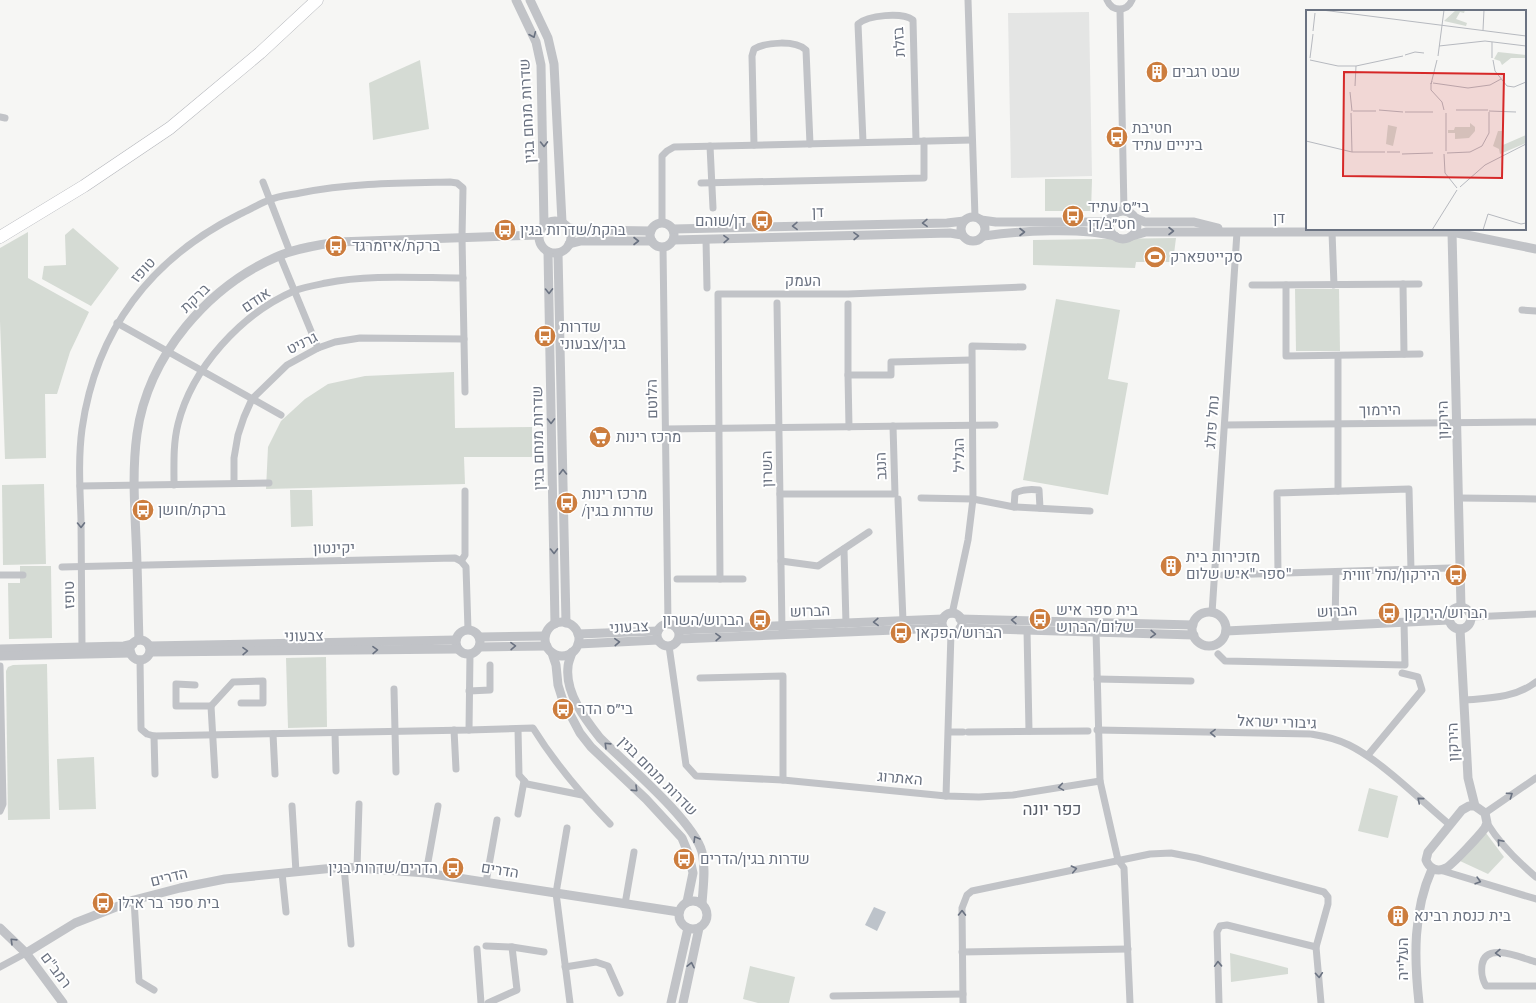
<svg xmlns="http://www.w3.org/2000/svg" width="1536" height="1003" font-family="Mulish,Heebo,sans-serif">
  <rect width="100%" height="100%" fill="#f6f6f4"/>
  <path fill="#e4e5e4" d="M1089 12 1092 176 1011 178 1008 13Z"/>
  <g fill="#d5dbd4">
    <path d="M420 60 429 129 373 140 369 83Z"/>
    <path d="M1045 179H1092L1091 211H1045Z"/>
    <path d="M73 228 119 268 91 306 42 279 44 266 66 265 65 235Z"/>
    <path d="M28 232V278L89 312 70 352 57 394H45L46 458 5 459 0 321V248Z"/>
    <path d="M1176 238 1173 262H1136L1135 268 1033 265V240Z"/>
    <path d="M1295 289H1339L1340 351H1296Z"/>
    <path d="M1056 299 1120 310 1108 379 1128 383 1108 495 1023 480Z"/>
    <path d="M454 372 455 428 532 427V457H464L465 484 266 489 268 447 281 421 305 399 328 384 365 376Z"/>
    <path d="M44 484 46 564 3 565 2 485Z"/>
    <path d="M290 490H312L313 526 291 527Z"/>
    <path d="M20 566H51L52 638 9 639 8 583H20Z"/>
    <path d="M326 657 327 727 288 728 286 658Z"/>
    <path d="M47 664 50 819 8 820 6 671 8 667 13 665Z"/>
    <path d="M94 757 96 809 59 810 57 759Z"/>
    <path d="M1369 788 1398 796 1388 838 1358 831Z"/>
    <path d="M1486 833 1504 857 1488 874 1460 861Z"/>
    <path d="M1230 953 1288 968V974L1231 982Z"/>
    <path d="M750 966 795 977 789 1003H758L743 999Z"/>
  </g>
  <path fill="#bdc3ca" d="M874 907 886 912 877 931 865 925Z"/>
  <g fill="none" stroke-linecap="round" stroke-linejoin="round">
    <g stroke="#b4b6bb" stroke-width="13">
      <path id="primary" d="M0 237 84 186 170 128 260 53 317 0"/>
    </g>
    <g stroke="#c1c3c7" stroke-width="7">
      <path d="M968 0 975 217"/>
      <path d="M1107 0C1112 12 1127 12 1132 0"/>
      <path d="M1120 10 1124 211"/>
      <path d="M0 117 5 118"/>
      <path d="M863 142 858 24C868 15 902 12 913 20L916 141"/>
      <path d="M754 145 752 56 754 49C767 42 795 40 806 50L810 144"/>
      <path d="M710 146 713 208"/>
      <path d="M263 182 290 252"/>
      <path d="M701 183 924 178V141"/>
      <path d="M662 223V156L667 151 674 147 972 140"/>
      <path d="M1332 232 1334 285"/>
      <path d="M706 239 707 288"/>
      <path d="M663 247 668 624"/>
      <path d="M280 256 318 348"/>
      <path d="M1403 284 1404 354"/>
      <path d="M1252 285 1419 284"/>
      <path d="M1286 285V356L1420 354"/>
      <path d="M777 303 782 630"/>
      <path d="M848 304V375"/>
      <path d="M1522 310 1536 311"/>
      <path d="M117 323 281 415"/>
      <path d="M1338 356V491"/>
      <path d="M1225 425 1536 422"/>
      <path d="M849 427 848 375H891V362L971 360"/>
      <path d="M666 429 995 425"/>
      <path d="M234 483V458L238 435 244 417 252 399 287 365 318 348 335 342 360 338 464 339"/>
      <path d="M174 485C174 464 173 444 178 424 192 368 241 314 294 291 304 287 316 285 326 283 368 274 420 278 463 278"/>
      <path d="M80 486 269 483"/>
      <path d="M780 494H895L893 426"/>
      <path d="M921 498 973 499 1014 507 1090 511"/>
      <path d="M1459 498 1536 499"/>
      <path d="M898 499 903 621"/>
      <path d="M1014 507 1015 493C1023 489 1030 489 1039 490L1040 508"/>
      <path d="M844 549 846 624"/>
      <path d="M461 561 465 555V491"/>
      <path d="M781 561 818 566 869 532"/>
      <path d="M62 567 455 558 461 561 466 567 468 630"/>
      <path d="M1278 573 1277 493 1409 489 1411 570"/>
      <path d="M0 575H23"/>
      <path d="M1223 575 1450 568"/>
      <path d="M677 579H720L718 294H848L1023 287"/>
      <path d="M720 579H743"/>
      <path d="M1212 613 1237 232"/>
      <path d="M952 614 968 540 973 499 972 346 1023 347"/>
      <path d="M1471 617 1536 614"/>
      <path d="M1335 625 1336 572"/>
      <path d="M1027 630 1029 731"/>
      <path d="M1096 631 1100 781 1118 860 1124 868 1130 1003"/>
      <path d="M669 646 686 765 696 776 783 780 946 796 979 797 1013 795 1100 781"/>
      <path d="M82 647C82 604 81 561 81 519 80 489 78 459 82 429 96 330 151 258 240 214 249 210 259 204 269 200 278 196 290 195 300 193 350 183 399 183 450 182L457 183 463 188 462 237 465 392"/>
      <path d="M1218 654 1225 661 1405 665 1404 622"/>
      <path d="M140 659 141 729 147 734 154 736 469 730 470 654"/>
      <path d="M0 666 3 804 0 811"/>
      <path d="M700 678 783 676V780"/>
      <path d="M1097 679 1191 681"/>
      <path d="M195 685 176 684V706H211L215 775"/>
      <path d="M394 689 396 772"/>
      <path d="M469 691 490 690V665"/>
      <path d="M1465 700C1490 698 1515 698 1536 682"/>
      <path d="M211 706 233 682 263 681V703H241"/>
      <path d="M518 729 519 775 527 784 582 795"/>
      <path d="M454 730 456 769"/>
      <path d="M469 730 533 728C556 765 581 794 610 824"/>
      <path d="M1097 730 1311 734C1324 736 1337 739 1349 745 1383 762 1420 800 1450 825"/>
      <path d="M949 732H963"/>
      <path d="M968 732 1088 731"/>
      <path d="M335 733 336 771"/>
      <path d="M273 734 275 774"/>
      <path d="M154 736 155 774"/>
      <path d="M1368 755 1422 690 1418 677 1402 673"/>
      <path d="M946 796 951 633"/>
      <path d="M292 806 296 872"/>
      <path d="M1485 813 1536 778"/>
      <path d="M518 814 524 781"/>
      <path d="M1487 823C1500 844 1517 861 1536 877"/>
      <path d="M567 828 556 893 570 1003"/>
      <path d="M344 867 351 944"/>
      <path d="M357 868 359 804"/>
      <path d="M1440 870 1536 899"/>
      <path d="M282 873 286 912"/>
      <path d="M426 873 438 806"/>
      <path d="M486 882 497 820"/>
      <path d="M134 900 139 981 154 990"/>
      <path d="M625 904 634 852"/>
      <path d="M486 946 512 947 544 952"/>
      <path d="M477 949 481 1003"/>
      <path d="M962 952 1128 949"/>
      <path d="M1536 962C1522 958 1485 941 1482 965 1481 974 1482 979 1486 986H1536"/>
      <path d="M0 967 26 953"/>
      <path d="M565 967 596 962 608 966 620 993"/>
      <path d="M833 996 963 994"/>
      <path d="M488 1003 517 990 512 947"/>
      <path d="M963 1003 962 908 967 895 972 891 1150 854 1171 853 1197 858 1324 892 1328 897V904L1316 947 1321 1003"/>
      <path d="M1219 1003 1217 932 1220 926 1227 925 1316 947"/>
    </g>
    <g stroke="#c1c3c7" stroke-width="9">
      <path d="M516 0 536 42 541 65 544 225"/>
      <path d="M530 0 548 38 554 64 562 222"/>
      <circle cx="1123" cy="225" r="14"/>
      <circle cx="973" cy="229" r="12"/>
      <path d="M1136 218 1145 222H1194L1218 228"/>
      <path d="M981 220 996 222H1101L1112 218"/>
      <circle cx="555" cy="237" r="16"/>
      <circle cx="662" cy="235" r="12"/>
      <path d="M568 228 589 230 651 231"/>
      <path d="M673 229 947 223 964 221"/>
      <path d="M1452 232 1461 607"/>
      <path d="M984 236C1020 231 1080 227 1115 236"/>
      <path d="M1132 236 1146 232H1452L1536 249"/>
      <path d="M673 240 950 233 962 235"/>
      <path d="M569 244 581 241H652"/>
      <path d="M548 252 555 624"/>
      <path d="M558 253 566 623"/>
      <circle cx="1460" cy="618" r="11"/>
      <circle cx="1209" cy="629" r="17"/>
      <circle cx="952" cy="623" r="10"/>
      <path d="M960 619 1193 625"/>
      <circle cx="562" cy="639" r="17"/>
      <circle cx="668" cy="635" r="11"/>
      <path d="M960 628 1194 635"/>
      <path d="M1460 629 1468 778 1475 806"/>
      <circle cx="468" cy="642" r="12"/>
      <path d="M678 630 943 619"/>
      <path d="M1226 631 1449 620"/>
      <path d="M578 634 658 631"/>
      <path d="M480 637 545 636"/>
      <path d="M679 639 943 628"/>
      <path d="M139 640C138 615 138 590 137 565 136 521 131 478 137 434 148 356 208 285 281 255 299 248 318 245 337 242L539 235"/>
      <circle cx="140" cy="650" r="10"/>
      <path d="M578 644 658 640"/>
      <path d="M149 646 456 640"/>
      <path d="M479 647 547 646"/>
      <path d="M0 649 124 646 133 644"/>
      <path d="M150 652 458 649"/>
      <path d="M572 652C571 657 568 662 568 667 565 693 585 719 600 738 625 763 694 821 702 852 706 869 703 887 702 904"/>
      <path d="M552 653 556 665 558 685 563 701 580 733 591 747 646 799 682 838 689 855 693 873 687 902"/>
      <path d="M0 656 131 653"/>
      <path d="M1469 806H1475L1485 813 1487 823 1485 828C1479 836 1453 864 1446 868 1437 873 1429 868 1426 860L1428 852 1462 810Z"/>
      <circle cx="693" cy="915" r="14"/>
      <path d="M0 928 26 953 63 1003"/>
      <path d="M26 953 75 923 134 900 180 888 225 879 344 867 426 873 679 912"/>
      <path d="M671 1003 688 928"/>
      <path d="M683 1003 699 928"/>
      <path d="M1419 1003C1414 958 1413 911 1432 869"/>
    </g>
    <use href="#primary" stroke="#fff" stroke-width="12"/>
  </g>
  <defs><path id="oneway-chevron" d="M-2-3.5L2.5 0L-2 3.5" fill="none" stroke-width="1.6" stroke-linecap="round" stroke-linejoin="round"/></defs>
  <g stroke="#6a7281">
    <use href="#oneway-chevron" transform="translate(533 35) rotate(67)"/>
    <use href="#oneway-chevron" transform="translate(544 144) rotate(89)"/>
    <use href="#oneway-chevron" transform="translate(925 223) rotate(179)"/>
    <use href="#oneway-chevron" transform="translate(795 226) rotate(179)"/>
    <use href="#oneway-chevron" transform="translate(1171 231)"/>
    <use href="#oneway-chevron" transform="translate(1022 232)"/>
    <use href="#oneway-chevron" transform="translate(856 236) rotate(-1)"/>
    <use href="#oneway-chevron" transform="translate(726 239) rotate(-1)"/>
    <use href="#oneway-chevron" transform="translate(636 241)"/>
    <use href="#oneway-chevron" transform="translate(549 291) rotate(89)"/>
    <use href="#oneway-chevron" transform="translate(551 421) rotate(89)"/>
    <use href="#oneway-chevron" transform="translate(563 472) rotate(-91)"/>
    <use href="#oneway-chevron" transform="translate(81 525) rotate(89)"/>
    <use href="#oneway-chevron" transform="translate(554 551) rotate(89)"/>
    <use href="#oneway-chevron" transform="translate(1014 620) rotate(-178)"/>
    <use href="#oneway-chevron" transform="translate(876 622) rotate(178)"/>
    <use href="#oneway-chevron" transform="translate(1153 634) rotate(2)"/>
    <use href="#oneway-chevron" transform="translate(718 637) rotate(-2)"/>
    <use href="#oneway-chevron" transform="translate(617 642) rotate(-3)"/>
    <use href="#oneway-chevron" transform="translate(513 646) rotate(-1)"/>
    <use href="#oneway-chevron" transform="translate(375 650) rotate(-1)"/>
    <use href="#oneway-chevron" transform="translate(245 651) rotate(-1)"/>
    <use href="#oneway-chevron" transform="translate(1213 733) rotate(-179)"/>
    <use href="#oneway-chevron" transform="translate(607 745) rotate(-136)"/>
    <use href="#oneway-chevron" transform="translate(1061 787) rotate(171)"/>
    <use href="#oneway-chevron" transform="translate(635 789) rotate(44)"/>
    <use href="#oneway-chevron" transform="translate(1510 795) rotate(-34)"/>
    <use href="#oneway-chevron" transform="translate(1420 800) rotate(-140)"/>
    <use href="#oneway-chevron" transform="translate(696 839) rotate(-121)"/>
    <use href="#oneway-chevron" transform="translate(1500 842) rotate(-131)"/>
    <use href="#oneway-chevron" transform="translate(1074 869) rotate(-12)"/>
    <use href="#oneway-chevron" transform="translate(1478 881) rotate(16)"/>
    <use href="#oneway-chevron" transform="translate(962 913) rotate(-89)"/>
    <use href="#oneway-chevron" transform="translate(13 941) rotate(-136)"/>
    <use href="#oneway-chevron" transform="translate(1498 953) rotate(178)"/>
    <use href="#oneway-chevron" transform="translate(1218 964) rotate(-92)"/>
    <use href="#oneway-chevron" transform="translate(691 965) rotate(-78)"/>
    <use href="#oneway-chevron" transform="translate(1319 975) rotate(86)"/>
  </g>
  <defs>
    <g id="building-disc" transform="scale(1.15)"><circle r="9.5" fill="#cc7d3e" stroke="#fff"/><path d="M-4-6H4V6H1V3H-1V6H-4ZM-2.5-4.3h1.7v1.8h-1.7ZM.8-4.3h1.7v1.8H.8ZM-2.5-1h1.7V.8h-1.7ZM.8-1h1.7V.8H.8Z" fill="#fff"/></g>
    <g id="bus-disc" transform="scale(1.15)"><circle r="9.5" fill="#cc7d3e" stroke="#fff"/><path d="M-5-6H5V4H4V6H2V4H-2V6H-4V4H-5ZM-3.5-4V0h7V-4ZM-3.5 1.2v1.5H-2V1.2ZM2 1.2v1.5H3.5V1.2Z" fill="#fff"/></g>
    <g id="stadium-disc" transform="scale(1.15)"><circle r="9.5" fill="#cc7d3e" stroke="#fff"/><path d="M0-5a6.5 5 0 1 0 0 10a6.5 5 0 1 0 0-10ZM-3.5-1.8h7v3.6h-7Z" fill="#fff"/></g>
    <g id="supermarket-disc" transform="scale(1.15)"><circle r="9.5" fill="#cc7d3e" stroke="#fff"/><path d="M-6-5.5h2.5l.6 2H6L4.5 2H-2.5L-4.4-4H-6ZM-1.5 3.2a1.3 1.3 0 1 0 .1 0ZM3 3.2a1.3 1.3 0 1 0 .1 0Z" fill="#fff"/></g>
  </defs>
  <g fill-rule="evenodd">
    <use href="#building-disc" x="1157" y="72"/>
    <use href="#bus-disc" x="1117" y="137"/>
    <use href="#bus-disc" x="1073" y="216"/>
    <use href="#bus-disc" x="762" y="221"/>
    <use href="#bus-disc" x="505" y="230"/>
    <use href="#bus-disc" x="336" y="246"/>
    <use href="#stadium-disc" x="1155" y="257"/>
    <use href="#bus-disc" x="545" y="336"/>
    <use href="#supermarket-disc" x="600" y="437"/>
    <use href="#bus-disc" x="567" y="503"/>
    <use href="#bus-disc" x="143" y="510"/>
    <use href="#building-disc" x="1171" y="566"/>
    <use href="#bus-disc" x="1456" y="575"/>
    <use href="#bus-disc" x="1389" y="613"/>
    <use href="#bus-disc" x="1040" y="619"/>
    <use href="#bus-disc" x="760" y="620"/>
    <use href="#bus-disc" x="901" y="633"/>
    <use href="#bus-disc" x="563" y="709"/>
    <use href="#bus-disc" x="684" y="859"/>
    <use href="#bus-disc" x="453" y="868"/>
    <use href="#bus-disc" x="103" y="903"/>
    <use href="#building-disc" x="1398" y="916"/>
  </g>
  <g text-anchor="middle" stroke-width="4" stroke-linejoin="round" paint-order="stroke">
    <g font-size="15" fill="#6a7281" stroke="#fff">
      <text transform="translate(899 42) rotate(-94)" y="5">בזלת</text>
      <text transform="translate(527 111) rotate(-93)" y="5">שדרות מנחם בגין</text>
      <text transform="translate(818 212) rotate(-1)" y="5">דן</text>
      <text x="1279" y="223">דן</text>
      <text transform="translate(143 270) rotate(-47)" y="5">טופז</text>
      <text x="803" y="286">העמק</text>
      <text transform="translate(195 298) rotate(-44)" y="5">ברקת</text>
      <text transform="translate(256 300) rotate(-34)" y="5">אודם</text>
      <text transform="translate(302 343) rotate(-26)" y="5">גרניט</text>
      <text transform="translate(652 399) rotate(-91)" y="5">הלוטם</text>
      <text transform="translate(1380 410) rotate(-1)" y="5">הירמוך</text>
      <text transform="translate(1443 420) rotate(-91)" y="5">הירקון</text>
      <text transform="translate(1212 422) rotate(-86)" y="5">נחל פולג</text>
      <text transform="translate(538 438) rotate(-91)" y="5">שדרות מנחם בגין</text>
      <text transform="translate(959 455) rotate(-91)" y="5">הגליל</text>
      <text transform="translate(881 466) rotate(-92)" y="5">הנגב</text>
      <text transform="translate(767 469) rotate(-91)" y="5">השרון</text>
      <text transform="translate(334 548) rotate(-1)" y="5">יקינטון</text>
      <text transform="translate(69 595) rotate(-91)" y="5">טופז</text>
      <text transform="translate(810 611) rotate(-2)" y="5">הברוש</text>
      <text transform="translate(1337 611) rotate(-3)" y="5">הברוש</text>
      <text transform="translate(629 627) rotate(-3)" y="5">צבעוני</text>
      <text transform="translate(304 636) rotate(-1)" y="5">צבעוני</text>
      <text transform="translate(1277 722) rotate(2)" y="5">גיבורי ישראל</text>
      <text transform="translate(1453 742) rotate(-92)" y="5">הירקון</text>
      <text transform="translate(658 776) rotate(45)" y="5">שדרות מנחם בגין</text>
      <text transform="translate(900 778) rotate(5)" y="5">האתרוג</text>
      <text transform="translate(500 870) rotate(9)" y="5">הדרים</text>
      <text transform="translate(169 877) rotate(-14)" y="5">הדרים</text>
      <text transform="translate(1403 959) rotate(-90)" y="5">העלייה</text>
      <text transform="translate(56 970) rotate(53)" y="5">רמב"ם</text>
    </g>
    <g font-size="15" fill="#6a7281" stroke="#fff" text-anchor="start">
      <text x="1172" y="77">שבט רגבים</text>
      <text x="1132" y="133">חטיבת<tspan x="1132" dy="17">ביניים עתיד</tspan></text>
      <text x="1088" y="212">בי״ס עתיד<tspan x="1088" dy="17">חט״ב/דן</tspan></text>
      <text x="746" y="226" text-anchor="end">דן/שוהם</text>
      <text x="520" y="235">ברקת/שדרות בגין</text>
      <text x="352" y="251">ברקת/איזמרגד</text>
      <text x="1170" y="262">סקייטפארק</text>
      <text x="560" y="332">שדרות<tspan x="560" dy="17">בגין/צבעוני</tspan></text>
      <text x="616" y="442">מרכז רינות</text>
      <text x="582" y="499">מרכז רינות<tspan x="582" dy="17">/שדרות בגין</tspan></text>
      <text x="158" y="515">ברקת/חושן</text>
      <text x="1186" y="562">מזכירות בית<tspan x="1186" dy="17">ספר "איש שלום"</tspan></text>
      <text x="1440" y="580" text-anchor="end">הירקון/נחל זווית</text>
      <text x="1056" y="615">בית ספר איש<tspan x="1056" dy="17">שלום/הברוש</tspan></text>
      <text x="1404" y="618">הברוש/הירקון</text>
      <text x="744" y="625" text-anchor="end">הברוש/השרון</text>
      <text x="916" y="638">הברוש/הפקאן</text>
      <text x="578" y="714">בי״ס הדר</text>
      <text x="700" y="864">שדרות בגין/הדרים</text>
      <text x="438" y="873" text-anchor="end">הדרים/שדרות בגין</text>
      <text x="118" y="908">בית ספר בר אילן</text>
      <text x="1414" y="921">בית כנסת רבינא</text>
    </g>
    <g font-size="17" fill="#565c67" stroke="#fff">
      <text x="1052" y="815">כפר יונה</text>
    </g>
  </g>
  <g transform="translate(1306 10)">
    <rect width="220" height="220" fill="#f6f6f4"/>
    <path d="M150 0H159L158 3 154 2 150 9 161 13 160 16 138 11ZM192 42 220 45V48H205L196 55 194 51 188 49ZM164 113 169 117V121L163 128 149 129V123H142V120H148L149 117H164ZM82 115 91 117 87 136 80 134ZM192 121H196L197 135 220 125V133L194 144 193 139 187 136Z" fill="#d5dbd4"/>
    <path fill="none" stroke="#b6b9bf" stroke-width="1" d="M16 0 220 26M177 20 178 0M7 21 9 3M186 32V48M133 36 179 31 220 36M99 45 109 42 118 43M132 46 138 0M4 48 7 24M4 50 32 56H50L97 46M187 50 189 61 201 76 208 77 220 72M126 71 125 74 131 50M125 73V80L136 92 138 100M127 73 162 78 184 75 195 69M49 76 50 56M44 82 46 101M73 100 97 102M150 100H182M47 101H70M183 101 210 102M99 102H127M45 103 46 142M140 103V141M0 131 46 142H79M81 142H94M141 143 164 142 176 136 183 123V102M96 144 127 143M138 144 139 163 151 178M154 177 179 155 220 134M126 220 151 180M177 220 182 204 215 214 220 213"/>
    <path fill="#d62828" fill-opacity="0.15" stroke="#d62828" stroke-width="2" d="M38 62 198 64 196 168 37 166Z"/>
    <rect width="220" height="220" fill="none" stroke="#6a7281" stroke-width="2"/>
  </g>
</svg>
